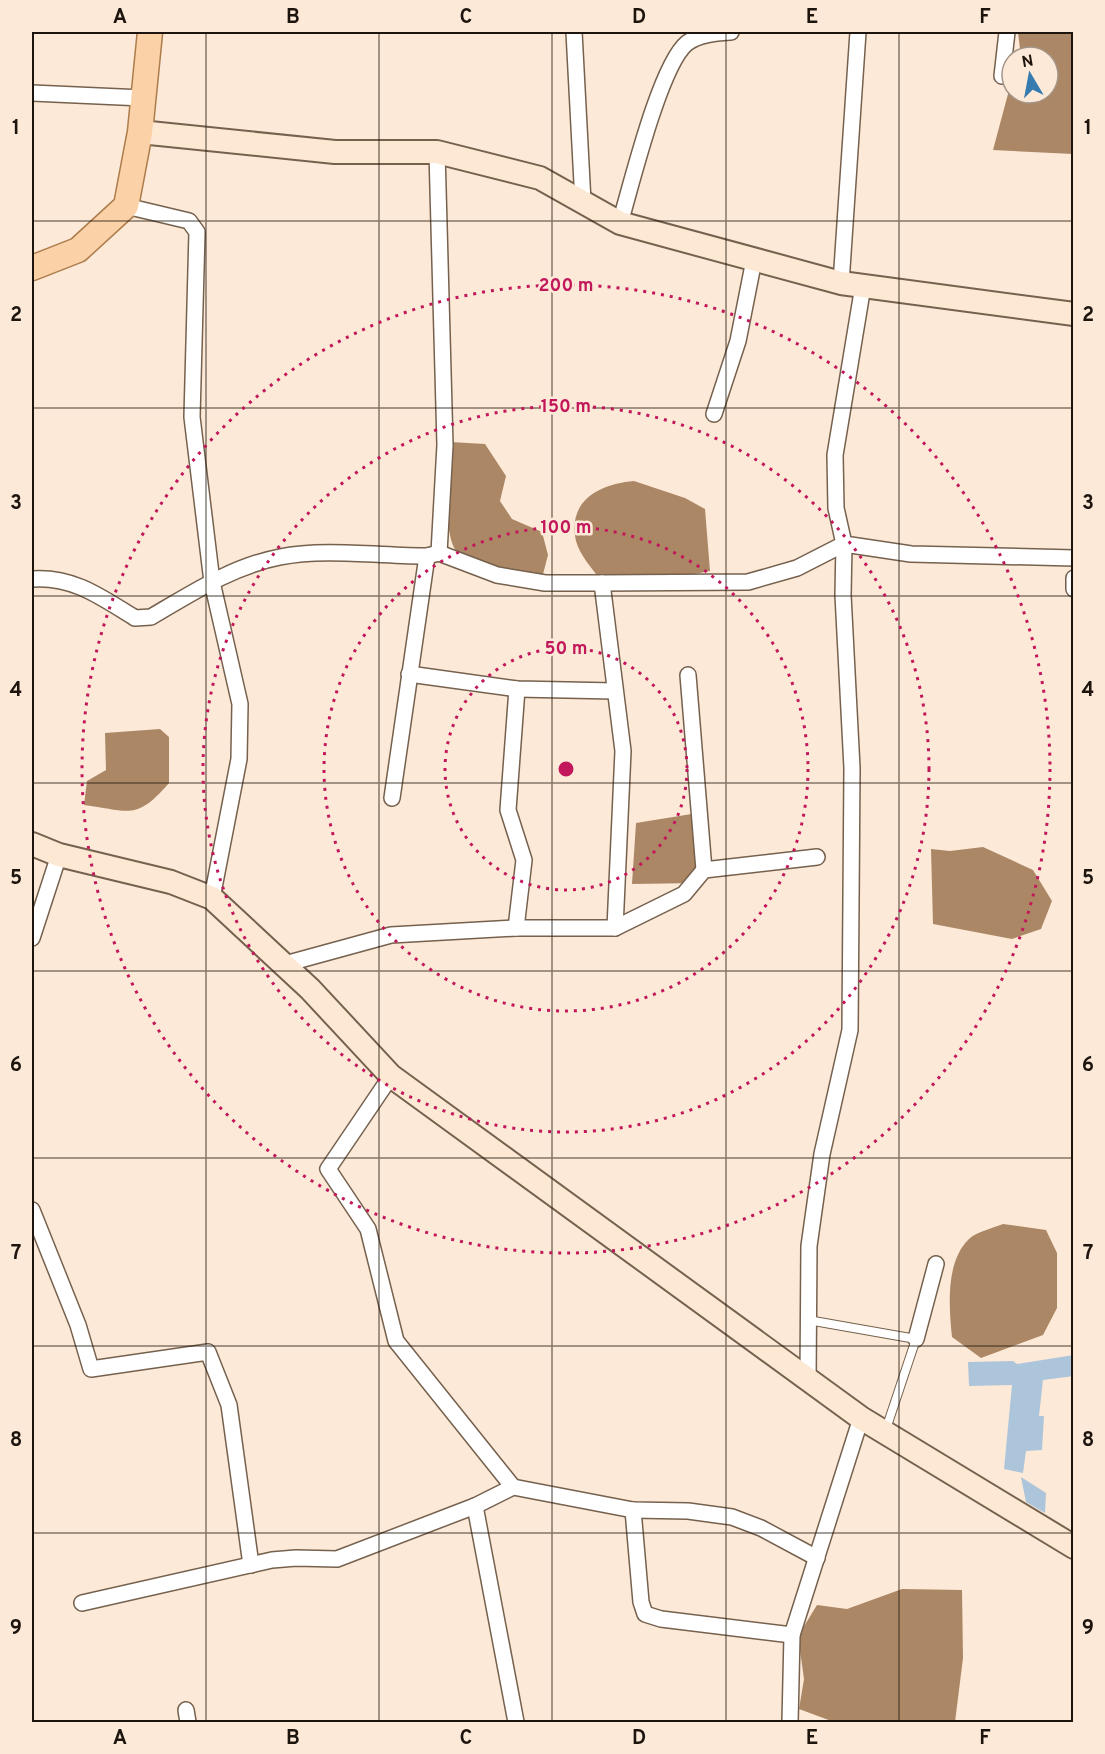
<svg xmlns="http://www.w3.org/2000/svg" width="1105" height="1754" font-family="Overpass,sans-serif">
  <rect width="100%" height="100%" fill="#fde9d8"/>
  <g fill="#ac8765">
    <path d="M1018 32H1073V154L993 150 1012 79V93H1048V57H1018L1020 49Z"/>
    <path d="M451 442 485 444 506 476 500 501 512 519 542 532 548 555 542 578C517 573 479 571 459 554 441 540 448 464 451 442Z"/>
    <path d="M634 481 685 498 705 509 710 571 679 577 601 581C593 569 580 556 576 541 567 501 599 484 634 481Z"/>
    <path d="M160 729 169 737V783C136 821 130 811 84 805L87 781 106 770 105 733Z"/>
    <path d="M704 812 699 883 632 884 636 823Z"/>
    <path d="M983 847 1033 870 1052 901 1041 929 1012 939 933 924 931 849 950 851Z"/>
    <path d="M1003 1224 1046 1230 1057 1253V1308L1043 1335 981 1358 952 1337C949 1308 945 1262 969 1239 976 1232 993 1228 1003 1224Z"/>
    <path d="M902 1589 962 1590 963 1658 955 1722H834L799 1709 804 1679 798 1636 817 1605 847 1609Z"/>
  </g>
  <g fill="#adc5da">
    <path d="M1074 1355V1376L1043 1380 1039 1416H1044L1042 1450 1026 1451 1023 1473 1004 1469 1012 1385 969 1386 968 1362 1013 1361 1017 1364Z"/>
    <path d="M1021 1477 1046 1493 1045 1513 1026 1502Z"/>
  </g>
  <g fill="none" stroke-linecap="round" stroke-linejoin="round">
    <g stroke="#75614d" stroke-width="10">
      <path id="lane" d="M808 1320 916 1339 886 1429"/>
    </g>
    <g stroke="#75614d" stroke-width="18">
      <g id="street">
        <path d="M574 32 583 202"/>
        <path d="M1002 76 1007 32"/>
        <path d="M32 93 143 98"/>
        <path d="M437 152 445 445 439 553"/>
        <path d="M126 206 189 221 197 232 192 417 212 582 240 704 239 759 212 898"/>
        <path d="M620 223C631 186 660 65 687 43 699 34 716 33 731 32"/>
        <path d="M841 283 858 32"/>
        <path d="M714 414 738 341 754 260"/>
        <path d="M1074 578V589"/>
        <path d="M32 579C73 576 101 597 135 618L151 617C192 593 233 566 280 557 323 548 382 556 427 556L439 553 497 575 545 583H602L748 582 797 568 844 544 911 554 1074 558"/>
        <path d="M602 583 623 751 615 928"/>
        <path d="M409 674 517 689 615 691"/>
        <path d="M688 675 704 870"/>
        <path d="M392 798 427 556"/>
        <path d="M516 928 524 860 508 810 517 689"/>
        <path d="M32 938 59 855"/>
        <path d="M285 964 391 935 516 928H615L684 894 704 870 817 857"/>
        <path d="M391 1076 328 1169 368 1229 396 1341 513 1487 475 1506 516 1722"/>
        <path d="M32 1210 78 1325 91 1369 208 1352 229 1405 251 1565"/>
        <path d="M916 1339 936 1264"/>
        <path d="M808 1380 809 1246 822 1154 850 1030 852 768 843 595 844 544 836 508 835 455 863 286"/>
        <path d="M513 1487 633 1510 688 1511 732 1517 761 1528 817 1558"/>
        <path d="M633 1510 641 1602 645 1614 661 1619 792 1635"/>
        <path d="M82 1603 272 1560 296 1558 337 1559 475 1506"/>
        <path d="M186 1710 188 1722"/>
        <path d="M790 1722 792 1635 861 1418"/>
      </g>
    </g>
    <g stroke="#75614d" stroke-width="26">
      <g id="secondary">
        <path d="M140 132 335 152H437L540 178 620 223 841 283 1074 314"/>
        <path d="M32 844 59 855 171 882 212 898 310 989 391 1076 861 1418 1074 1547"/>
      </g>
    </g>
    <g stroke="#ac7c4b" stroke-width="27">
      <path id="primary" d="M32 268 78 250 126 206 140 132 150 32"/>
    </g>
    <use href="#lane" stroke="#fff" stroke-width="8"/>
    <use href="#street" stroke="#fff" stroke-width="15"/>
    <use href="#secondary" stroke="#fde8d3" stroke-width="22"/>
    <use href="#primary" stroke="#fbd1a7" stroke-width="24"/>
  </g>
  <path fill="none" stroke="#1d150d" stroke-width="1.5" stroke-opacity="0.55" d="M206 32V1722M379 32V1722M552 32V1722M726 32V1722M899 32V1722M32 221H1074M32 408H1074M32 596H1074M32 783H1074M32 971H1074M32 1158H1074M32 1346H1074M32 1533H1074"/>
  <g fill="none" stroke="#c2185b" stroke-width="3" stroke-dasharray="3 6">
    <circle cx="566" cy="769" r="121"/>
    <circle cx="566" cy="769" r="242"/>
    <circle cx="566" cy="769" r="363"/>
    <circle cx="566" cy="769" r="484"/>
  </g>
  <circle cx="566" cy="769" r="9" fill="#c2185b" stroke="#fde9d8" stroke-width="3"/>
  <g font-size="18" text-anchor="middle" font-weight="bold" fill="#c2185b" stroke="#fde9d8" stroke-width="5" stroke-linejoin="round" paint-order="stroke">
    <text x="566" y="291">200 m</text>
    <text x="566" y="412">150 m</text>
    <text x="566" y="533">100 m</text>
    <text x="566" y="654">50 m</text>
  </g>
  <rect width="1105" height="1754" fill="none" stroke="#fde9d8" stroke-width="66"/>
  <g transform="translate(1030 75) rotate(350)"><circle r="28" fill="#fde9d8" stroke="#a39487" stroke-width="1.5"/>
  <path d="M0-4.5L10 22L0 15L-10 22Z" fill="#357bb0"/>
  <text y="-9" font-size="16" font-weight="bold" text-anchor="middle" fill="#1d150d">N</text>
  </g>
  <rect x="33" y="33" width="1039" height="1688" fill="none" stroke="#1d150d" stroke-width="2"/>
  <g font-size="20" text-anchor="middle" font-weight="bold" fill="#1d150d">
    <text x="120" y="23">A</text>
    <text x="293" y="23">B</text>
    <text x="466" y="23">C</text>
    <text x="639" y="23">D</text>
    <text x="812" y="23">E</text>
    <text x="985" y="23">F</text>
    <text x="16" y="134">1</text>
    <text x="1088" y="134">1</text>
    <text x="16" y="321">2</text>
    <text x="1088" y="321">2</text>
    <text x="16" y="509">3</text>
    <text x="1088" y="509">3</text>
    <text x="16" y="696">4</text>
    <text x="1088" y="696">4</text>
    <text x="16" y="884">5</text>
    <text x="1088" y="884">5</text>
    <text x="16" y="1071">6</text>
    <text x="1088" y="1071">6</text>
    <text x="16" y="1259">7</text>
    <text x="1088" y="1259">7</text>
    <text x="16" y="1446">8</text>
    <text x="1088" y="1446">8</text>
    <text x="16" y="1634">9</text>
    <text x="1088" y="1634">9</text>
    <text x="120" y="1744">A</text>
    <text x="293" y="1744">B</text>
    <text x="466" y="1744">C</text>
    <text x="639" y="1744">D</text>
    <text x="812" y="1744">E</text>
    <text x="985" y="1744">F</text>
  </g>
</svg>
